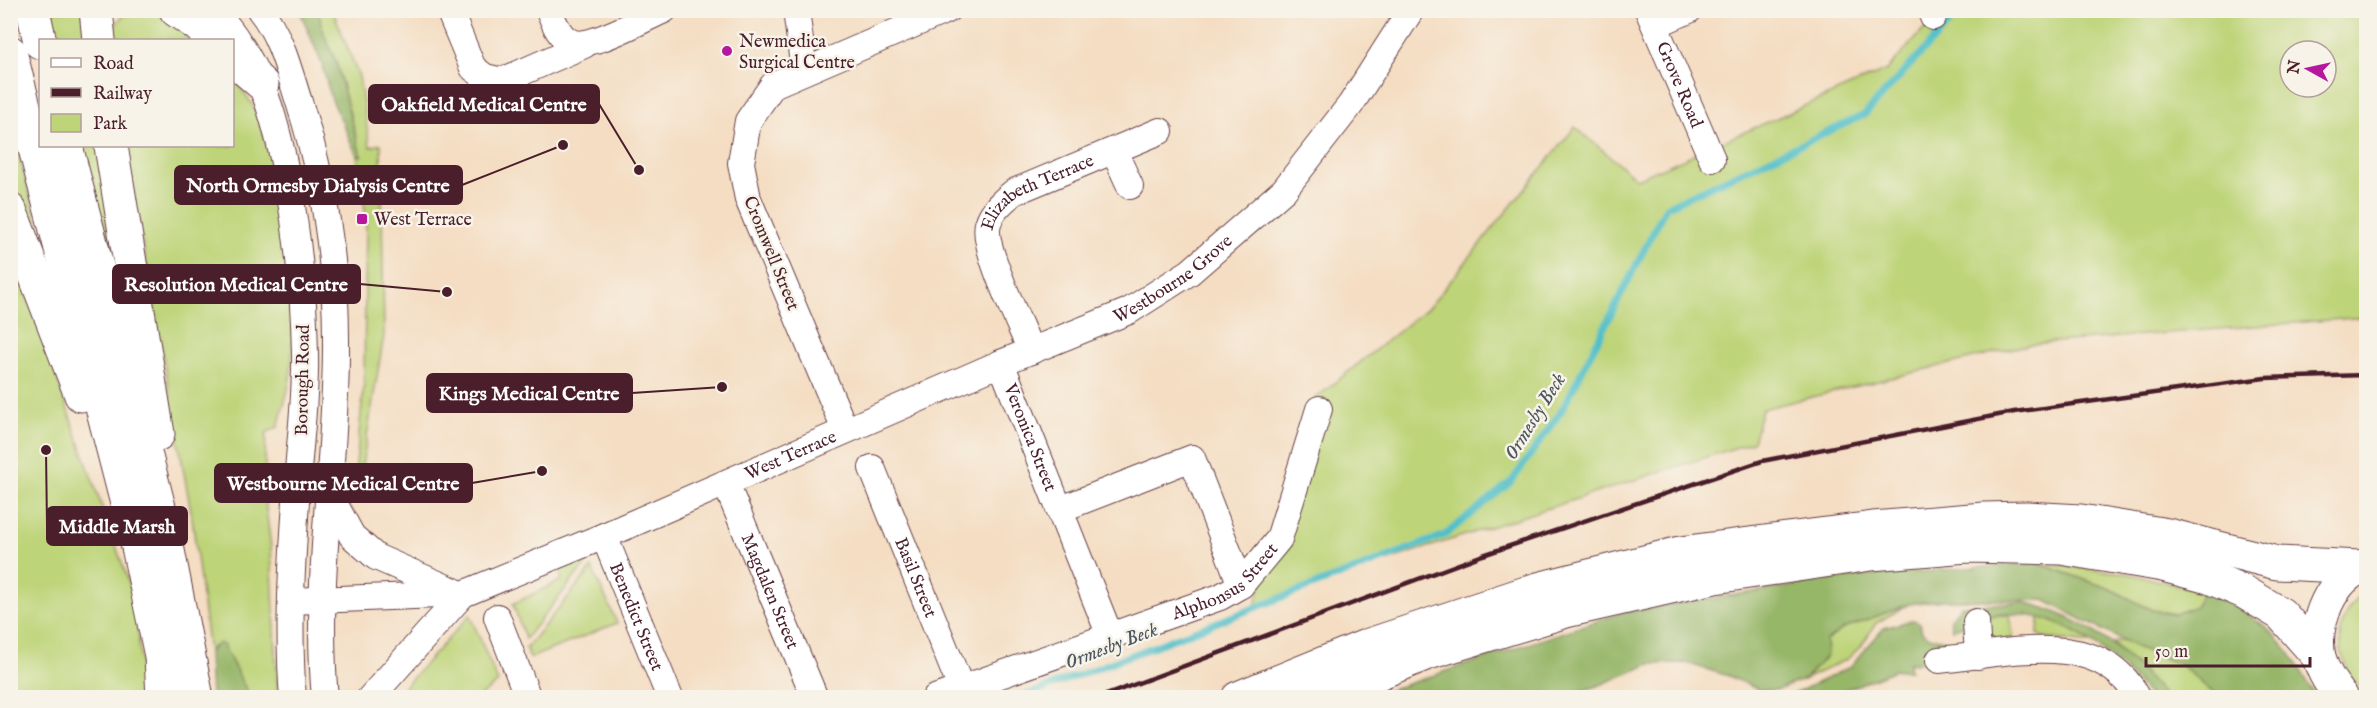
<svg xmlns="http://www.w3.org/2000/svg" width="2377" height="708" font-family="'IM FELL English',serif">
  <rect width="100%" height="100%" fill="#f7f3e8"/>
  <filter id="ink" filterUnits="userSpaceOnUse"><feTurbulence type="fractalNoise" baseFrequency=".0167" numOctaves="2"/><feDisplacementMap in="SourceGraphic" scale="12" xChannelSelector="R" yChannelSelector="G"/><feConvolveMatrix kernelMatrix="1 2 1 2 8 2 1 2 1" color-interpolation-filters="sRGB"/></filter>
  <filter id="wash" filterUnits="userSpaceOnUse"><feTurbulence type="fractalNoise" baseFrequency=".008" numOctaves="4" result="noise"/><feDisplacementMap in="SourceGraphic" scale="24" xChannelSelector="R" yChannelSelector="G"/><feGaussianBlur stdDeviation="1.35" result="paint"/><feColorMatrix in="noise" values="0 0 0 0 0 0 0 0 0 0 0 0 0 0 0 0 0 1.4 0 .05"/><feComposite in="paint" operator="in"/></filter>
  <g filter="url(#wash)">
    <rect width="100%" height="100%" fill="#f4ddc2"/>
    <g fill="#bdd478" stroke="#847a52" stroke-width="1.5" fill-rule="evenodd">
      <path d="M134 10 164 11 201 40H112C111 25 120 16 134 10Z"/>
      <path d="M49 11H84L86 40H57Z"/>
      <path d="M318 11H333L359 77 370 147 381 144 384 335 358 489 354 484 364 384 366 217 357 156 361 155 336 62 324 34Z"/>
      <path d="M1941 11H2366V317L2031 344 1762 409 1753 442 1348 573 1255 606 1316 398 1431 305 1575 127 1637 179 1887 70ZM2290 51H2326V87H2290Z"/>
      <path d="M233 78C239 87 249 97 254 108 281 173 300 308 290 378 288 394 282 411 278 427L266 433 264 492 271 548 278 697H250L223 645 212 647 209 652 192 517 125 146H232Z"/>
      <path d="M10 122 44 248 34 250 11 191Z"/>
      <path d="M83 146H98L122 316 106 235Z"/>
      <path d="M10 257 29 300 135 600 144 697H11Z"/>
      <path d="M587 559 588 561 525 639 513 604 562 580 559 571Z"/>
      <path d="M2037 563 2125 573 2203 591 2196 606 2175 614 2152 610 2108 588Z"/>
      <path d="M592 568 617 623 530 658 526 648Z"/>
      <path d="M2366 590V691C2332 663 2331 618 2366 590Z"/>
      <path d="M1909 604 1876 623 1861 646 1847 659 1805 679 1827 655 1826 641 1842 629Z"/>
      <path d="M470 615 498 682 479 697H395Z"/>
      <path d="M2010 615 2013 636 2009 643 1991 641 1985 633 1983 616Z"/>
      <path d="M2039 616 2072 630 2091 643 2045 638 2038 634Z"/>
      <path d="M2122 640 2180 664 2218 697H2165L2113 643Z"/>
    </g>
    <g fill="#96b668" stroke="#706a4a" stroke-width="1.5">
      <path d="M300 11H318L324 34 336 62 361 156H357L331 97 321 62Z"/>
      <path d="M2037 563 2108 588 2152 610 2175 614 2196 606 2203 591C2266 618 2284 638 2316 697H2218L2181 665 2138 648 2044 600H1943L1909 604 1843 629 1826 641 1827 655 1805 679 1777 690H1759L1729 676 1686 663 1650 664 1595 687 1558 697 1366 698 1621 613 1848 577Z"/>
      <path d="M2024 602C2085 618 2127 650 2165 697H2151C2105 648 2058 604 1985 616 1974 618 1969 627 1952 629L1950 619 1961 606Z"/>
      <path d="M1913 620 1920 623 1922 632 1930 637 1945 640 1946 646 1925 648 1927 662 1909 663 1910 670H1895L1828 697H1794V694L1850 667 1884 628Z"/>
      <path d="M219 643 223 645 250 697H211L209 652Z"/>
    </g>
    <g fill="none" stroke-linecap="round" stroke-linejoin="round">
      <path stroke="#51bfc8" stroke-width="7" d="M1019 698 1445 535 1512 481 1562 410 1666 207 1864 115 1961 10"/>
    </g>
  </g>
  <g filter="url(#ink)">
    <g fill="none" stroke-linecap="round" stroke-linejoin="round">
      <g stroke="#643c42" stroke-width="28">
        <g id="minor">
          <path d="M214 10C259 60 275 114 287 178 298 236 304 294 305 354 306 392 301 432 298 471 293 547 287 622 293 698"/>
          <path d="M260 10C281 36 289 71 299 102 323 177 336 260 336 339 337 459 314 577 325 698"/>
          <path d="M449 10 473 68 485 77 502 81 584 45"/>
          <path d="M549 10C554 22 558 35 569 41 586 52 645 18 664 10"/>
          <path d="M796 10 804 71"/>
          <path id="s1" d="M1648 10 1712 159"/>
          <path d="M1931 10 1933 17"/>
          <path d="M1655 25 1689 10"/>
          <path d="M1114 151 1130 186"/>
          <path id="s2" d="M1031 351C1021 326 981 246 988 224 992 210 1003 201 1014 192L1160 131"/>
          <path id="s3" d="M1001 363 1110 636"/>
          <path d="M845 430 748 199 741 163 748 121 773 85 947 10"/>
          <path id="s4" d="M872 468 961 688"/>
          <path id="s5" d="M726 484 815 698"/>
          <path d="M327 490 352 536 376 557 454 591"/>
          <path d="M1061 509 1192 458 1241 585"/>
          <path id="s6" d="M604 536 670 698"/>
          <path id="s7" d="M291 601 463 594 604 536 1001 363 1129 311 1190 272 1284 190 1351 104 1411 10"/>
          <path d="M497 617 528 698"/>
          <path d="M1976 622 1978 656"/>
          <path d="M1939 660C2004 654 2100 626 2138 698"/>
          <path d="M370 698 463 594"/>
          <path id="s8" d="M935 698 1220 597 1241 585 1279 539 1319 409"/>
        </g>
      </g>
      <g stroke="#643c42" stroke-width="35">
        <path id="major" d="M2342 698C2332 685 2323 673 2319 657 2312 622 2332 576 2366 565"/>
      </g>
      <g stroke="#643c42" stroke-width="35">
        <g id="highway">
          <path d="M33 10 40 42"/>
          <path d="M96 10 99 40"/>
          <path d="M176 10 198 25 213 40"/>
          <path d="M10 52 137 542 161 656 163 698"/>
          <path d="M232 58 262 84"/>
          <path d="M66 146 161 515 197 698"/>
          <path d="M111 146 158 434"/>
          <path d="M10 210 81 395"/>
          <path d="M1238 698 1366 646 1538 589 1680 553 1873 528 1984 519 2026 518 2081 521 2168 535 2277 563 2360 567"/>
          <path d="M1318 698 1425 654 1566 611 1715 577 1871 554 1967 546 2061 548 2163 565 2209 577 2244 592 2281 614 2319 657"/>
        </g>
      </g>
      <use href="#minor" stroke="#fff" stroke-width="26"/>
      <use href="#major" stroke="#fff" stroke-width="33"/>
      <use href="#highway" stroke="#fff" stroke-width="33"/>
      <path stroke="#4a1f2b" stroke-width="4.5" d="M1098 698 1483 555 1762 461 2014 412 2265 378 2366 375"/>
    </g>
  </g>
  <g fill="#b5179e" stroke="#f7f3e8" stroke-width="2">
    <circle cx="727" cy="51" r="6"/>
    <rect x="356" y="213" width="12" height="12" rx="3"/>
  </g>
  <g text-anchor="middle" stroke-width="5" stroke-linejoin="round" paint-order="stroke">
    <g font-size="18" fill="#4a1f2b" stroke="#f7f3e8" text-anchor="start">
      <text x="739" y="47">Newmedica<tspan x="739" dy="21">Surgical Centre</tspan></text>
      <text x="374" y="225">West Terrace</text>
    </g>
    <g font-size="18" fill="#4a1f2b" stroke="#f7f3e8">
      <text dy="6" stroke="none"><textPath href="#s1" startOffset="81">Grove Road</textPath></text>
      <text dy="6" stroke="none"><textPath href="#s2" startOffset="196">Elizabeth Terrace</textPath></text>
      <text transform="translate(772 253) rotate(68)" y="6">Cromwell Street</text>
      <text dy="6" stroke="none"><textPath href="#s7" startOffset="950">Westbourne Grove</textPath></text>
      <text transform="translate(302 380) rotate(-89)" y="6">Borough Road</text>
      <text dy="6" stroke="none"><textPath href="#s3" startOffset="80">Veronica Street</textPath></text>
      <text dy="6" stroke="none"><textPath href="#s7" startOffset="528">West Terrace</textPath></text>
      <text dy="6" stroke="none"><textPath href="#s8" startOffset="315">Alphonsus Street</textPath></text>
      <text dy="6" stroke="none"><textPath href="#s4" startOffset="118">Basil Street</textPath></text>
      <text dy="6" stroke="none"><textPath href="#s5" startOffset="116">Magdalen Street</textPath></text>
      <text dy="6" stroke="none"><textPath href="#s6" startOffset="87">Benedict Street</textPath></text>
    </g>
    <g font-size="20" font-style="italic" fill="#4c5762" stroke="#f7f3e8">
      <text transform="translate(1534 416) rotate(-58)" y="7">Ormesby Beck</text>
      <text transform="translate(1111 645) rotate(-21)" y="7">Ormesby Beck</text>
    </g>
  </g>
  <path fill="none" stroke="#4a1f2b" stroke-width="2" d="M639 170L599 104M563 145L462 185M447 292L360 284M722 387L632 393M542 471L472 483M46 450L47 526"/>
  <g fill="#4a1f2b" stroke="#f7f3e8" stroke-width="2">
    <circle cx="639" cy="170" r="6"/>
    <circle cx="563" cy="145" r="6"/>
    <circle cx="447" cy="292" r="6"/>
    <circle cx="722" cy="387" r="6"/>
    <circle cx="542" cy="471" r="6"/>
    <circle cx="46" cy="450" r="6"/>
  </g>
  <g fill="#4a1f2b" stroke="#4a1f2b" stroke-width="2">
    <rect x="369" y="85" width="230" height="38" rx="6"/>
    <rect x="175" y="166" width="287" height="38" rx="6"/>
    <rect x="113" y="265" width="247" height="38" rx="6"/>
    <rect x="427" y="374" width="205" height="38" rx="6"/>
    <rect x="215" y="464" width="257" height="38" rx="6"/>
    <rect x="47" y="507" width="140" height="38" rx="6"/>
  </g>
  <g font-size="20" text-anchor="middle" font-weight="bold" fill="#fff">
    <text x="484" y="111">Oakfield Medical Centre</text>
    <text x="318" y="192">North Ormesby Dialysis Centre</text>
    <text x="236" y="291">Resolution Medical Centre</text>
    <text x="529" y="400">Kings Medical Centre</text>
    <text x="343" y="490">Westbourne Medical Centre</text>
    <text x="117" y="533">Middle Marsh</text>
  </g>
  <rect width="2377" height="708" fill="none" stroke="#f7f3e8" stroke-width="36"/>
  <rect x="39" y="39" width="195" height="108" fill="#f7f3e8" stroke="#b29e9c" stroke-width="1.5"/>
  <rect x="51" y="58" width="30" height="9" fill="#ffffff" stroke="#b29e9c" stroke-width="1.5"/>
  <text x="93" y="69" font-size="18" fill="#4a1f2b">Road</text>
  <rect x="51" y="88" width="30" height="9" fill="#4a1f2b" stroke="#b29e9c" stroke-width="1.5"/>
  <text x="93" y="99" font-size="18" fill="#4a1f2b">Railway</text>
  <rect x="51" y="114" width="30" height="18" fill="#bdd478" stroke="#b29e9c" stroke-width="1.5"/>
  <text x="93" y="129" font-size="18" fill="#4a1f2b">Park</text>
  <g transform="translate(2308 69) rotate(278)"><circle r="28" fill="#f7f3e8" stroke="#b29e9c" stroke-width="1.5"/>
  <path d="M0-4.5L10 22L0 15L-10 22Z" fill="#b5179e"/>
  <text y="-9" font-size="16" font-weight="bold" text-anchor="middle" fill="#4a1f2b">N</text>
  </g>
  <path d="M2146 657v9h164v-9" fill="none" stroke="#4a1f2b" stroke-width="3"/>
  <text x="2155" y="657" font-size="18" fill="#4a1f2b" stroke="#f7f3e8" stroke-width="4.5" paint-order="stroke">50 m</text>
</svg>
